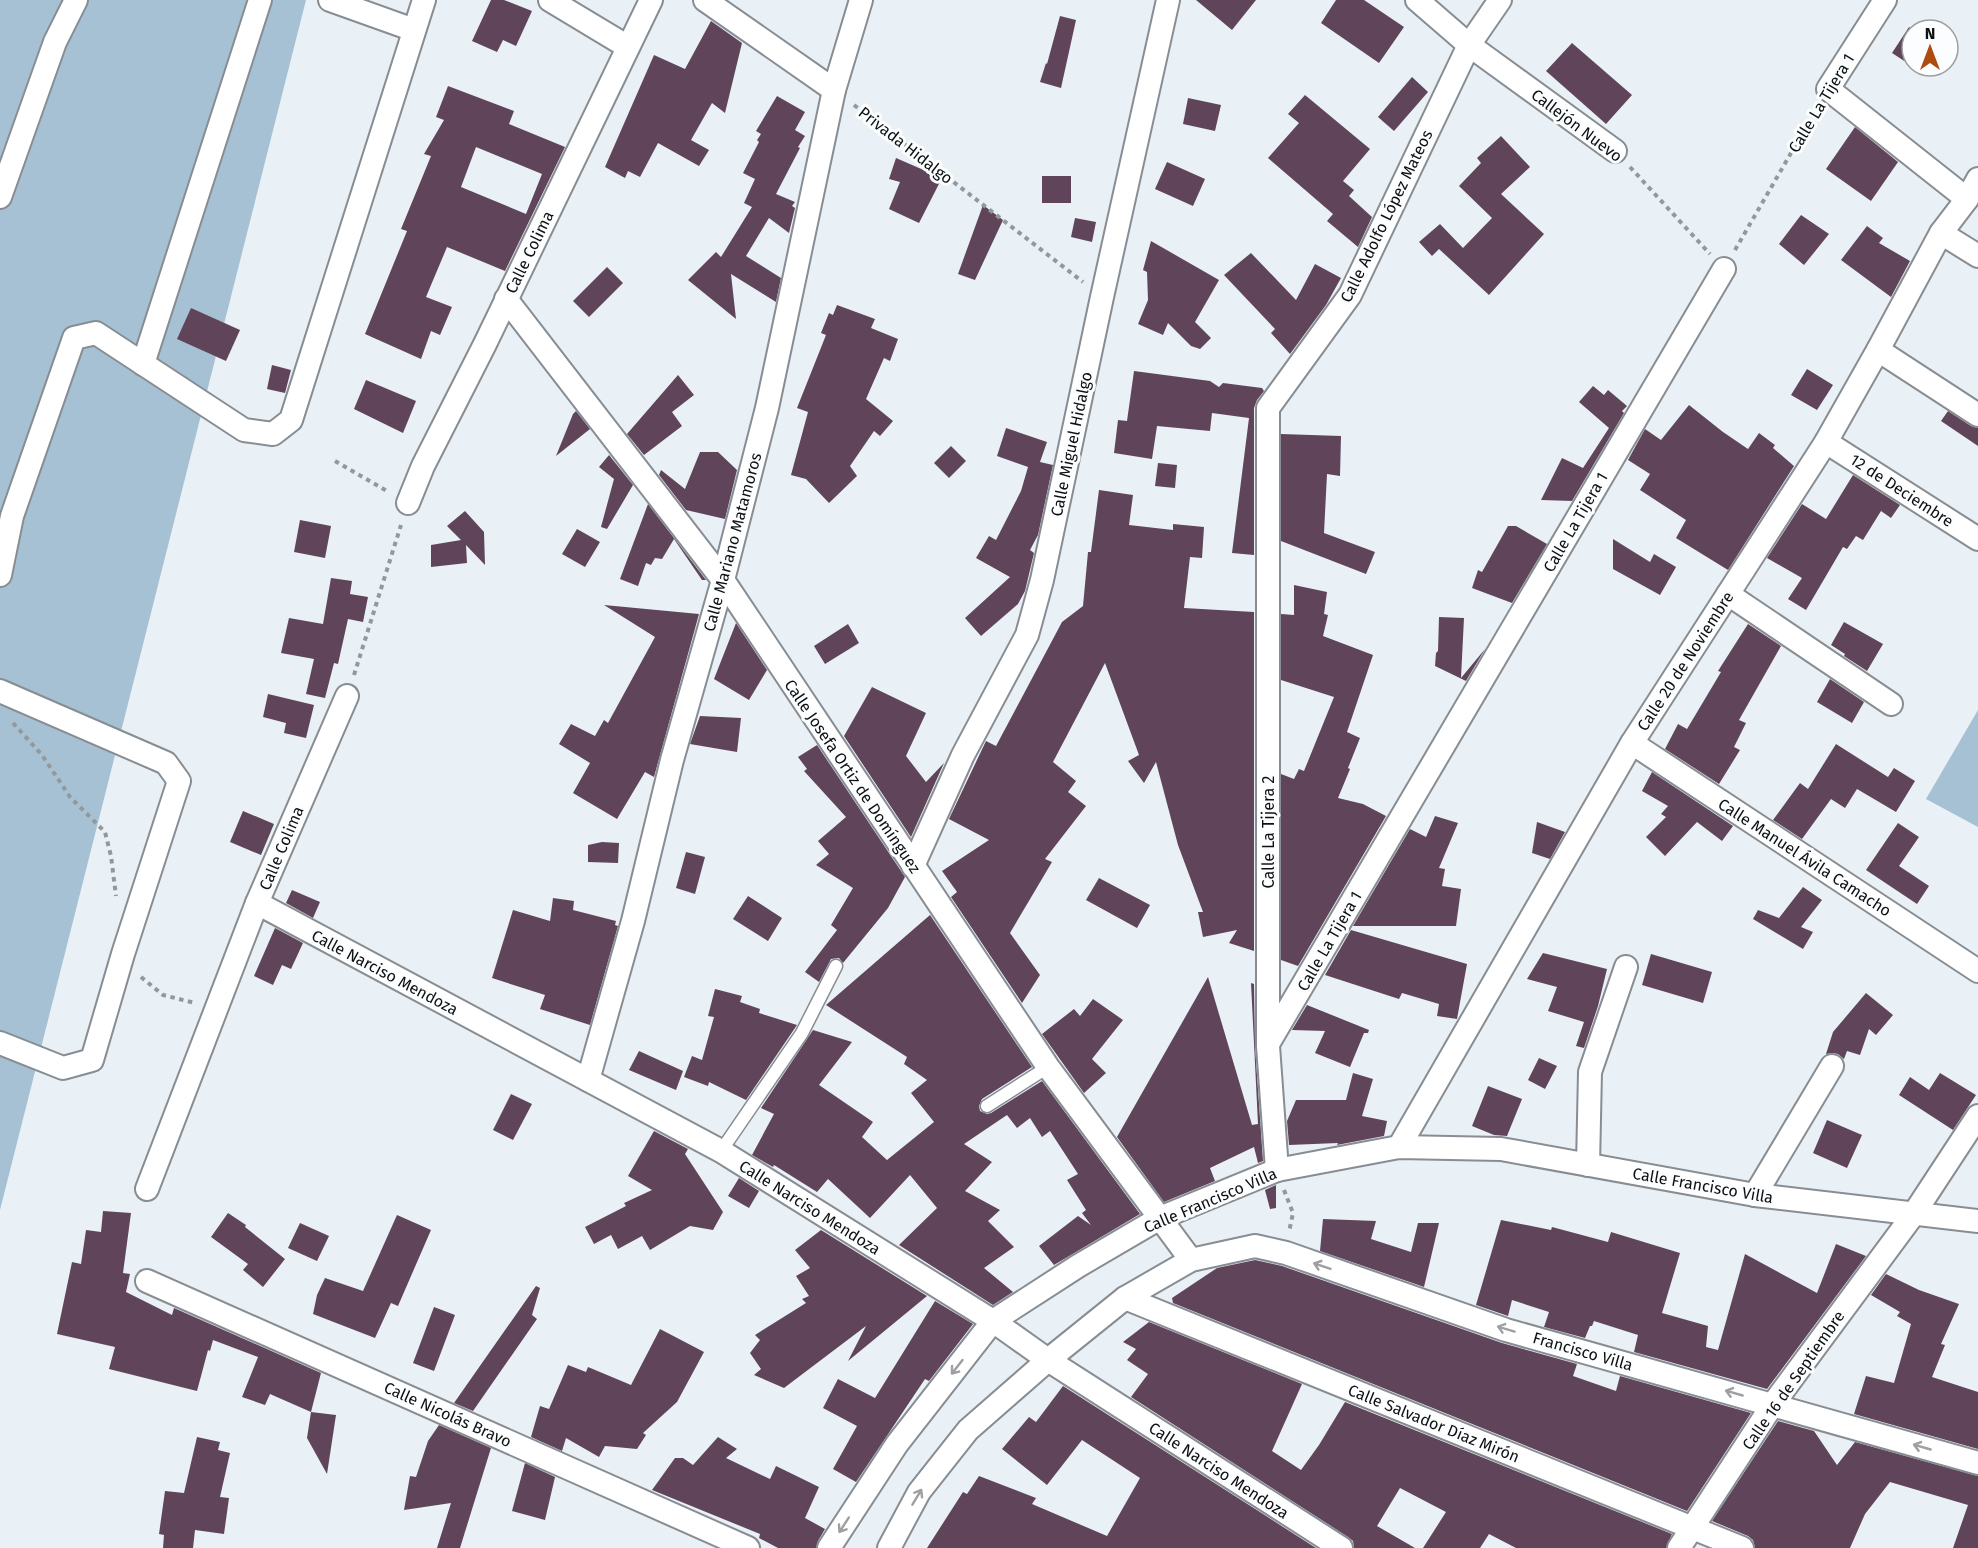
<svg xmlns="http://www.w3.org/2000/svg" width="1978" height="1548" font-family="'Fira Sans',sans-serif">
  <rect width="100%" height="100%" fill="#e9f1f6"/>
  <g fill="#a7c1d4">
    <path d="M0 0H306L0 1210Z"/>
    <path d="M1978 710V827L1926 799Z"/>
  </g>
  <g fill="#60455a" fill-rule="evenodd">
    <path d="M491 0H504L532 11 516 46 503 40 497 52 472 41Z"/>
    <path d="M1196 0H1256L1232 30Z"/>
    <path d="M1336 0H1364L1404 27 1379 63 1321 23Z"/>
    <path d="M1060 16 1076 20 1061 88 1040 82 1046 63 1047 64Z"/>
    <path d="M711 21 742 43 725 113 712 103 691 140 709 150 699 166 658 143 640 177 628 171 625 178 605 167 654 55 685 69Z"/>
    <path d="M1909 27 1913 30 1912 66 1892 53Z"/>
    <path d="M1572 43 1632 95 1606 124 1546 71Z"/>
    <path d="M1412 77 1428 92 1394 131 1378 117Z"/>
    <path d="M448 86 514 111 509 124 565 147 505 271 447 247 426 297 452 307 440 335 431 331 421 359 365 334 407 231 401 229 431 156 424 154 444 120 436 117ZM476 147 542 174 526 214 461 187Z"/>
    <path d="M1305 95 1370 149 1343 181 1354 190 1349 196 1372 217 1358 247 1327 221 1333 214 1268 158 1299 123 1288 114Z"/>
    <path d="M777 96 805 112 795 130 805 136 798 147 800 148 776 194 795 202 792 206 795 208 789 233 769 218 746 256 781 278 776 302 731 274 736 319 688 280 716 252 721 257 752 207 744 203 755 179 743 173 759 142 757 140 761 134 756 131Z"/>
    <path d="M1188 98 1221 105 1215 131 1183 124Z"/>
    <path d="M1855 127 1898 162 1871 201 1826 169Z"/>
    <path d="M1501 136 1530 167 1501 194 1544 234 1489 295 1439 249 1432 256 1419 242 1440 224 1463 248 1492 218 1459 186 1481 163 1477 158Z"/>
    <path d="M896 158 942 178 919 223 889 209 900 182 889 179Z"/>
    <path d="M1167 162 1205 179 1193 206 1155 189Z"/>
    <rect x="1042" y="176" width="29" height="27"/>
    <path d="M983 205 1003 220 975 280 958 274Z"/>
    <path d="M1801 215 1829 234 1804 265 1779 244Z"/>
    <path d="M1075 218 1096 222 1092 242 1071 237Z"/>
    <path d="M1867 226 1883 238 1879 243 1910 261 1891 297 1841 260Z"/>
    <path d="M1151 241 1219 280 1195 322 1211 338 1200 349 1191 346 1168 323 1163 335 1138 324 1148 300 1147 272 1143 270Z"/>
    <path d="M1251 253 1296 300 1315 264 1341 278 1326 305 1290 354 1271 333 1275 329 1224 275Z"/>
    <path d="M607 267 623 283 589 317 573 301Z"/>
    <path d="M837 305 875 319 871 328 898 339 890 361 884 358 866 399 893 421 880 436 874 431 850 466 857 476 829 503 806 479 791 475 808 412 797 408 826 335 821 333 829 313 833 315Z"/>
    <path d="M191 308 240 330 226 361 177 339Z"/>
    <path d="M272 365 291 370 285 393 267 389Z"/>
    <path d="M1807 369 1833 385 1817 410 1791 395Z"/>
    <path d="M1134 371 1210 381 1219 387 1223 383 1262 388 1264 391 1257 400 1254 408V555L1232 553 1249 418 1212 413 1210 431 1157 426 1152 459 1114 453 1118 420 1127 421Z"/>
    <path d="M678 375 694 395 672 412 682 426 644 455 627 434Z"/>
    <path d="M366 380 416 401 403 433 354 409Z"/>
    <path d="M1593 386 1604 395 1608 390 1627 406 1622 411 1624 413 1572 501 1541 500 1562 458 1583 468 1609 428 1579 402Z"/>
    <path d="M1689 405 1723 432 1748 449 1759 433 1775 445 1773 448 1794 466 1728 570 1676 538 1686 520 1640 490 1650 474 1628 460 1645 429 1661 440Z"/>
    <path d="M576 411 590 429 556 456 573 414Z"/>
    <path d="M1948 411 1971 426 1978 428V446L1941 421Z"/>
    <path d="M1006 428 1047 442 1040 462 1053 465 1038 535 1030 550 1034 553 1025 591 1018 604 981 636 965 618 1010 577 976 558 989 536 996 540 1021 491 1028 467 997 456Z"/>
    <path d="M1281 434 1341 436 1340 476 1327 474 1324 533 1375 552 1366 574 1281 541Z"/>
    <path d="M951 446 966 461 949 478 934 463Z"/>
    <path d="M700 452H718L737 470 725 519 686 510 659 475 661 470 685 489Z"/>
    <path d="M609 455 633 485 607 529 601 527 614 479 599 467Z"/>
    <path d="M1158 463 1177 465 1175 488 1155 486Z"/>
    <path d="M1853 475 1900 505 1891 518 1881 511 1863 540 1856 536 1847 549 1843 547 1806 610 1788 599 1802 578 1767 558 1802 504 1826 519Z"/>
    <path d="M1099 490 1133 495 1129 525 1173 530V524L1204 527 1202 558 1190 557 1184 608 1254 612V951L1229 943 1237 930 1203 937 1198 912H1203L1178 845 1156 762 1144 783 1128 761 1139 755 1105 663 1053 762 1076 781 1068 792 1086 806 1045 859 1052 862 1010 933 1040 975 1022 1003 951 897 957 892 942 871 989 840 949 819 986 741 996 746 1062 622 1083 606 1088 552H1091Z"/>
    <path d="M648 504 706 580H702L674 539 662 559 655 558 651 565 646 563 638 586 620 579Z"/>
    <path d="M465 511 484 532 485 565 466 545 467 563 431 567V545L461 540 447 526Z"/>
    <path d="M300 520 331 526 325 558 294 552Z"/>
    <path d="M1508 526H1516L1547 544 1512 603 1472 588 1478 570 1482 572Z"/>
    <path d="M577 529 600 542 585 567 562 554Z"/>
    <path d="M1613 539 1650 562 1654 554 1676 567 1660 595 1613 569Z"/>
    <path d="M331 578 352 581 350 594 368 597 363 622 348 619 338 664 334 663 325 698 306 694 314 659 281 653 289 618 323 624Z"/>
    <path d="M1294 585 1327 592 1324 614 1328 615 1323 636 1373 655 1347 732 1360 738 1348 768 1350 769 1338 798 1363 804 1386 816 1298 966 1281 960V774L1294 779 1299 769 1304 771 1334 697 1281 680V614L1294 615Z"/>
    <path d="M604 605 699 614 654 777 645 772 617 819 573 793 590 763 559 744 571 724 595 736 604 720 608 723 655 637Z"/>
    <path d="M1439 617 1464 618 1461 678 1485 649 1466 681 1435 666 1436 653 1438 651Z"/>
    <path d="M1844 622 1883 644 1867 671 1844 656 1845 654 1831 645Z"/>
    <path d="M736 623 767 670 749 700 714 679Z"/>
    <path d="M848 624 859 643 825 664 814 646Z"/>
    <path d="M1748 624 1781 646 1739 720 1746 723 1734 747 1740 750 1719 784 1665 749 1678 724 1687 729 1721 672 1718 671Z"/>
    <path d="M1830 679 1864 702 1852 723 1817 702Z"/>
    <path d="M872 687 926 713 906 756 926 782 944 763 911 837 844 736Z"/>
    <path d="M268 694 314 705 306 738 284 733 286 723 263 717Z"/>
    <path d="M700 716 741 718 737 752 690 744Z"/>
    <path d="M1836 744 1888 777 1894 768 1915 781 1896 812 1857 789 1845 808 1831 799 1802 839 1773 820 1800 783 1808 789Z"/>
    <path d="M817 745 905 877 888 908 843 963 839 958 831 959 819 982 805 972 837 930 831 925 853 888 816 865 829 854 818 841 846 817 804 771 807 769 798 757Z"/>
    <path d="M1652 772 1733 826 1722 841 1697 822 1665 856 1646 837 1666 817 1661 814 1668 806 1642 791Z"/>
    <path d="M243 811 274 824 261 855 230 842Z"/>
    <path d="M1435 816 1458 823 1439 868 1445 869 1442 886 1461 889 1456 926H1353L1410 829 1426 837Z"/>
    <path d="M1537 822 1565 832 1550 859 1532 853Z"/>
    <path d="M1898 823 1919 837 1899 866 1929 886 1917 904 1866 870Z"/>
    <path d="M602 842 619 843 618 863 588 862V845Z"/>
    <path d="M686 852 705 857 695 894 676 888Z"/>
    <path d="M1099 878 1150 905 1137 928 1086 900Z"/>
    <path d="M1803 887 1822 900 1801 927 1813 932 1803 949 1753 919 1758 910 1779 918Z"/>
    <path d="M292 890 320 902 313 918 286 903Z"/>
    <path d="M748 896 782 918 768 941 733 919Z"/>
    <path d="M553 898 574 901 573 910 616 921 615 925 618 926 590 1025 540 1009 545 995 492 978 513 910 550 921Z"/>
    <path d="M930 915 1032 1067 982 1099 979 1106 980 1111 987 1114 991 1113 1042 1081 1140 1214 1054 1265 1039 1246 1078 1216 1091 1225 1082 1213 1086 1210 1067 1180 1078 1174 1050 1131 1042 1137 1030 1118 1017 1128 1007 1115 964 1144 992 1162 965 1191 1000 1210 988 1221 1014 1247 984 1268 1013 1292 993 1305 899 1245 937 1208 910 1175 870 1218 828 1179 817 1192 774 1165 773 1167 752 1155 774 1114 761 1108 813 1030 852 1042 819 1085 873 1122 862 1137 887 1160 934 1122 911 1093 927 1080 904 1064 907 1057 826 1005Z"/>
    <path d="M275 928 303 943 291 969 282 965 273 985 254 976Z"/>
    <path d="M1351 930 1467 964 1457 1019 1437 1016 1439 1004 1402 993 1399 999 1325 975Z"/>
    <path d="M1543 953 1607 969 1598 1006 1584 1048 1576 1046 1584 1022 1548 1011 1557 987 1527 979Z"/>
    <path d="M1651 954 1712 972 1703 1003 1642 985Z"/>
    <path d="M1208 977 1252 1125 1258 1124 1251 983 1254 984 1255 1047 1263 1161 1258 1163 1254 1147 1210 1168 1215 1181 1164 1202 1117 1137Z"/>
    <path d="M715 989 742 996 740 1002 760 1009 759 1013 797 1025 746 1100 709 1082 708 1086 684 1077 692 1056 702 1060 714 1017 708 1016Z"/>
    <path d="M1866 993 1893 1015 1876 1035 1869 1029 1860 1055 1847 1051 1844 1059 1838 1054 1833 1053 1826 1054 1833 1032Z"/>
    <path d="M1093 999 1123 1020 1092 1059 1106 1073 1084 1093 1042 1034 1074 1009 1080 1016Z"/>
    <path d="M1307 1005 1369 1030 1368 1033H1364L1350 1067 1315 1053 1325 1031 1292 1030Z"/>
    <path d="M639 1051 683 1071 676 1090 629 1070Z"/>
    <path d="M1539 1058 1557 1066 1545 1089 1528 1080Z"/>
    <path d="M1353 1073 1373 1079 1362 1116 1387 1121 1384 1136 1337 1145 1338 1143 1289 1145 1287 1121 1296 1100H1346Z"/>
    <path d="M1940 1073 1976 1095 1953 1130 1899 1095 1910 1077 1929 1090Z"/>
    <path d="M1488 1086 1522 1099 1507 1136 1494 1135 1472 1126Z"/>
    <path d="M511 1094 532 1104 513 1140 493 1130Z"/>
    <path d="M1827 1120 1862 1135 1847 1168 1813 1153Z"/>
    <path d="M654 1131 688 1149 685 1154 723 1212 713 1230 690 1226 650 1250 642 1236 618 1249 611 1235 594 1244 585 1227 626 1206 624 1203 652 1190 628 1176Z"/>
    <path d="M739 1178 759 1191 749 1208 728 1196Z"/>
    <path d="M1276 1185V1208L1270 1209 1265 1190Z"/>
    <path d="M103 1211 131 1213 123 1273 130 1274 126 1292 172 1315 174 1308 321 1373 311 1412 270 1394 265 1405 242 1397 258 1357 213 1340 210 1351 208 1350 197 1391 109 1369 115 1347 57 1334 72 1262 81 1264 86 1230 101 1232Z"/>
    <path d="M228 1213 246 1225 245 1227 285 1259 263 1287 243 1270 248 1264 211 1237Z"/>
    <path d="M397 1215 431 1230 398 1306 391 1303 375 1338 313 1314 317 1295 325 1278 363 1291Z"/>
    <path d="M1323 1219 1376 1221 1371 1239 1411 1252 1418 1223H1439L1424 1287 1320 1251Z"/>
    <path d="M1501 1220 1551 1230 1552 1227 1608 1242 1611 1232 1680 1253 1662 1313 1708 1326 1706 1347 1718 1350 1745 1254 1817 1293 1836 1244 1866 1256 1767 1389 1634 1352 1638 1335 1594 1321 1592 1326H1590L1585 1338 1544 1327 1549 1312 1512 1300 1508 1316 1476 1305Z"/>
    <path d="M300 1223 329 1236 317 1261 288 1248Z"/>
    <path d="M821 1230 927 1296 848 1361 866 1326 784 1388 754 1375 761 1369 750 1353 760 1340 755 1335 806 1303 802 1299 809 1296 796 1276 810 1268 795 1250Z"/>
    <path d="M1255 1260 1282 1266 1502 1343 1577 1364 1573 1376 1616 1391 1620 1376 1751 1413 1687 1511 1173 1303 1172 1298 1217 1268Z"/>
    <path d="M1886 1274 1919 1290 1959 1304 1941 1344 1945 1345 1932 1377 1978 1392V1449L1854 1414 1866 1376 1894 1383 1911 1324 1897 1316 1900 1312 1871 1295Z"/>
    <path d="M536 1286 540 1288 532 1315 537 1319 473 1411 454 1403Z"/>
    <path d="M935 1301 973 1324 929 1381 925 1379 856 1482 833 1469 857 1426 823 1408 838 1379 875 1398Z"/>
    <path d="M434 1307 455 1315 434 1371 413 1363Z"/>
    <path d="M1149 1322 1302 1384 1272 1451 1301 1470 1319 1445 1345 1402 1672 1534 1666 1548H1516L1489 1534 1480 1548H1423L1446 1512 1400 1488 1377 1526 1415 1548H1354L1353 1541 1348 1537 1131 1397 1148 1374 1127 1360 1136 1349 1123 1342Z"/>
    <path d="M660 1329 704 1352 677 1402 643 1433 646 1435 637 1449 605 1446 599 1457 566 1438 562 1451 531 1437 540 1406 549 1409 568 1365 586 1372 588 1367 631 1385Z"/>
    <path d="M1063 1386 1316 1548H927L963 1492 967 1494 979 1476 1036 1498 1032 1504 1107 1536 1140 1478 1082 1440 1047 1485 1002 1449 1029 1417 1036 1422Z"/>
    <path d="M311 1412 336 1415 327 1474 307 1438Z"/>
    <path d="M1778 1421 1814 1431 1837 1465 1855 1442 1978 1476V1548H1953L1968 1505 1890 1482 1865 1514 1850 1548H1755L1753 1540 1748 1536 1712 1521Z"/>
    <path d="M439 1425 491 1448 460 1548H437L451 1503 404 1510 410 1476 416 1477 428 1441Z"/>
    <path d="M197 1437 220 1442 218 1450 230 1453 220 1497 229 1498 224 1534 195 1530 193 1548H163L164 1535 159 1534 165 1491 184 1493Z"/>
    <path d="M718 1437 737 1449 726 1458 770 1479 776 1466 819 1487 805 1518 825 1529 818 1541 816 1548H778L759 1538 760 1534 652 1490 675 1458H683L693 1465Z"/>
    <path d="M525 1463 555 1477 545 1520 512 1511Z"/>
  </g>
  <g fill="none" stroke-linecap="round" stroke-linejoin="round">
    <g stroke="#878d92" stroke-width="15">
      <g id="service">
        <path d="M987 1106 1048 1067"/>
        <path d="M721 1151 802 1033 836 966"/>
      </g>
    </g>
    <g stroke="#878d92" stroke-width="26">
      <g id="minor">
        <path d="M330 0 414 30"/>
        <path d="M550 0 628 47"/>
        <path d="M705 0 834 90"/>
        <path d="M1417 0 1469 45 1615 151"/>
        <path d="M1885 0 1828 89 1967 199"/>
        <path d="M0 197 55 42 76 0"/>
        <path d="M1941 233 1978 256"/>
        <path d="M506 299 723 580 1048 1067 1191 1260"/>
        <path d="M1878 350 1978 415"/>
        <path d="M143 364 260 0"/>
        <path d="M1826 442 1978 539"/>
        <path d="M408 503 423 466 485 344 651 0"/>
        <path d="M0 575 12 516 74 338 96 333 244 430 273 434 291 420 424 0"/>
        <path d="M1728 594 1891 704"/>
        <path d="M0 691 166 763 179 781 123 954 92 1060 63 1068 0 1043"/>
        <path d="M1632 743 1978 971"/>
        <path d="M913 866 963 755 1027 635 1042 580 1102 297 1168 0"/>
        <path d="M257 903 721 1151 993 1321 1048 1360 1341 1548"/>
        <path d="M1268 1044 1724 269"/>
        <path d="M588 1080 633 921 672 760 723 580 767 408 834 90 861 0"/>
        <path d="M1399 1147 1632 743 1826 442 1878 350 1941 233 1967 199 1978 179"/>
        <path d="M1588 1165 1590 1072 1626 967"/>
        <path d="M1277 1170 1268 1046V408L1350 295 1469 45 1500 0"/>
        <path d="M147 1189 257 903 347 696"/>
        <path d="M1755 1195 1832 1066"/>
        <path d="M147 1281 748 1548"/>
        <path d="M1125 1298 1742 1548"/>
        <path d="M829 1548 897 1444 993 1321 1078 1266 1160 1218 1277 1170 1399 1147 1501 1149 1755 1195 1978 1221"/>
        <path d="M889 1548 919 1492 968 1430 1048 1360 1125 1298 1191 1260 1255 1246 1286 1253 1506 1330 1978 1463"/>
        <path d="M1679 1548 1773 1404 1913 1215 1978 1116"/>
      </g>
    </g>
    <g stroke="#92989c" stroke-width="4" stroke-dasharray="4.5 4.5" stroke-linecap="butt">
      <path d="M854 105 1083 282"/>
      <path d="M1630 167 1710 254"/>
      <path d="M1735 250 1817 108"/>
      <path d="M335 461 387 491"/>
      <path d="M354 675 401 525"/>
      <path d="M13 723 42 755 70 797 105 832 111 856 116 896"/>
      <path d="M141 977 163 995 195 1003"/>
      <path d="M1284 1190 1293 1213 1289 1232"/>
    </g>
    <use href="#service" stroke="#fff" stroke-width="12"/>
    <use href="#minor" stroke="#fff" stroke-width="22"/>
  </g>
  <defs><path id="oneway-shaft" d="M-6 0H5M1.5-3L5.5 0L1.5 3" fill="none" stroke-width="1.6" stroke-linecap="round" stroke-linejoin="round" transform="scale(1.5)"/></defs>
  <g stroke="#9e9fa0">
    <use href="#oneway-shaft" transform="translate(1322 1266) rotate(-161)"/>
    <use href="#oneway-shaft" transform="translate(1506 1329) rotate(-163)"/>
    <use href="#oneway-shaft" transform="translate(957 1367) rotate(128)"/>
    <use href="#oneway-shaft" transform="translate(1734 1393) rotate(-164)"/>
    <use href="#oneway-shaft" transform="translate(1922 1447) rotate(-164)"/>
    <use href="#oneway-shaft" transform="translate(917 1497) rotate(-59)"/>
    <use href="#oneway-shaft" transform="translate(844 1525) rotate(123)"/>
  </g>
  <g text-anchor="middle" stroke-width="6" stroke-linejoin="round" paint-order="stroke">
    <g font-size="16" fill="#0d1011" stroke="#fbfdfe">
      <text transform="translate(1821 103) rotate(-59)" y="6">Calle La Tijera 1</text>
      <text transform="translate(1577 125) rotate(37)" y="6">Callejón Nuevo</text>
      <text transform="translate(906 145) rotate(38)" y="6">Privada Hidalgo</text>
      <text transform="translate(1386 216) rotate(-64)" y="6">Calle Adolfo López Mateos</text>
      <text transform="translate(529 252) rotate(-64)" y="6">Calle Colima</text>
      <text transform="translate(1071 444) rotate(-78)" y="6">Calle Miguel Hidalgo</text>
      <text transform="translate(1902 490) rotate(33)" y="6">12 de Deciembre</text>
      <text transform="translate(1575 522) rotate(-60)" y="6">Calle La Tijera 1</text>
      <text transform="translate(732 542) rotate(-75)" y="6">Calle Mariano Matamoros</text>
      <text transform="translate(1685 661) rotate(-57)" y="6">Calle 20 de Noviembre</text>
      <text transform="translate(853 776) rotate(56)" y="6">Calle Josefa Ortiz de Domínguez</text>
      <text transform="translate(1268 832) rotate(-90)" y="6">Calle La Tijera 2</text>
      <text transform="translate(281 848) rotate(-67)" y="6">Calle Colima</text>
      <text transform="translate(1805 857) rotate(33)" y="6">Calle Manuel Ávila Camacho</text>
      <text transform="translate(1329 941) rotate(-60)" y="6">Calle La Tijera 1</text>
      <text transform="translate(385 972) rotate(28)" y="6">Calle Narciso Mendoza</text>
      <text transform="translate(1703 1185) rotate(10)" y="6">Calle Francisco Villa</text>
      <text transform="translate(1210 1200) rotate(-23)" y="6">Calle Francisco Villa</text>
      <text transform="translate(810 1207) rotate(32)" y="6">Calle Narciso Mendoza</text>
      <text transform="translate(1583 1351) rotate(16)" y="6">Francisco Villa</text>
      <text transform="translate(1793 1380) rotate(-55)" y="6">Calle 16 de Septiembre</text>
      <text transform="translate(448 1414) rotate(24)" y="6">Calle Nicolás Bravo</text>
      <text transform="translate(1434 1423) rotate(22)" y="6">Calle Salvador Díaz Mirón</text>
      <text transform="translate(1219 1470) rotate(33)" y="6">Calle Narciso Mendoza</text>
    </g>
  </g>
  <g transform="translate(1930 48)"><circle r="28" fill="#fbfdfe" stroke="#9c9e9f" stroke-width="1.5"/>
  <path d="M0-4.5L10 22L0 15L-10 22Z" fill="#ae4b11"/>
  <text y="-9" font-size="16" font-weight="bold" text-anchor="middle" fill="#0d1011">N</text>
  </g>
</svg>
